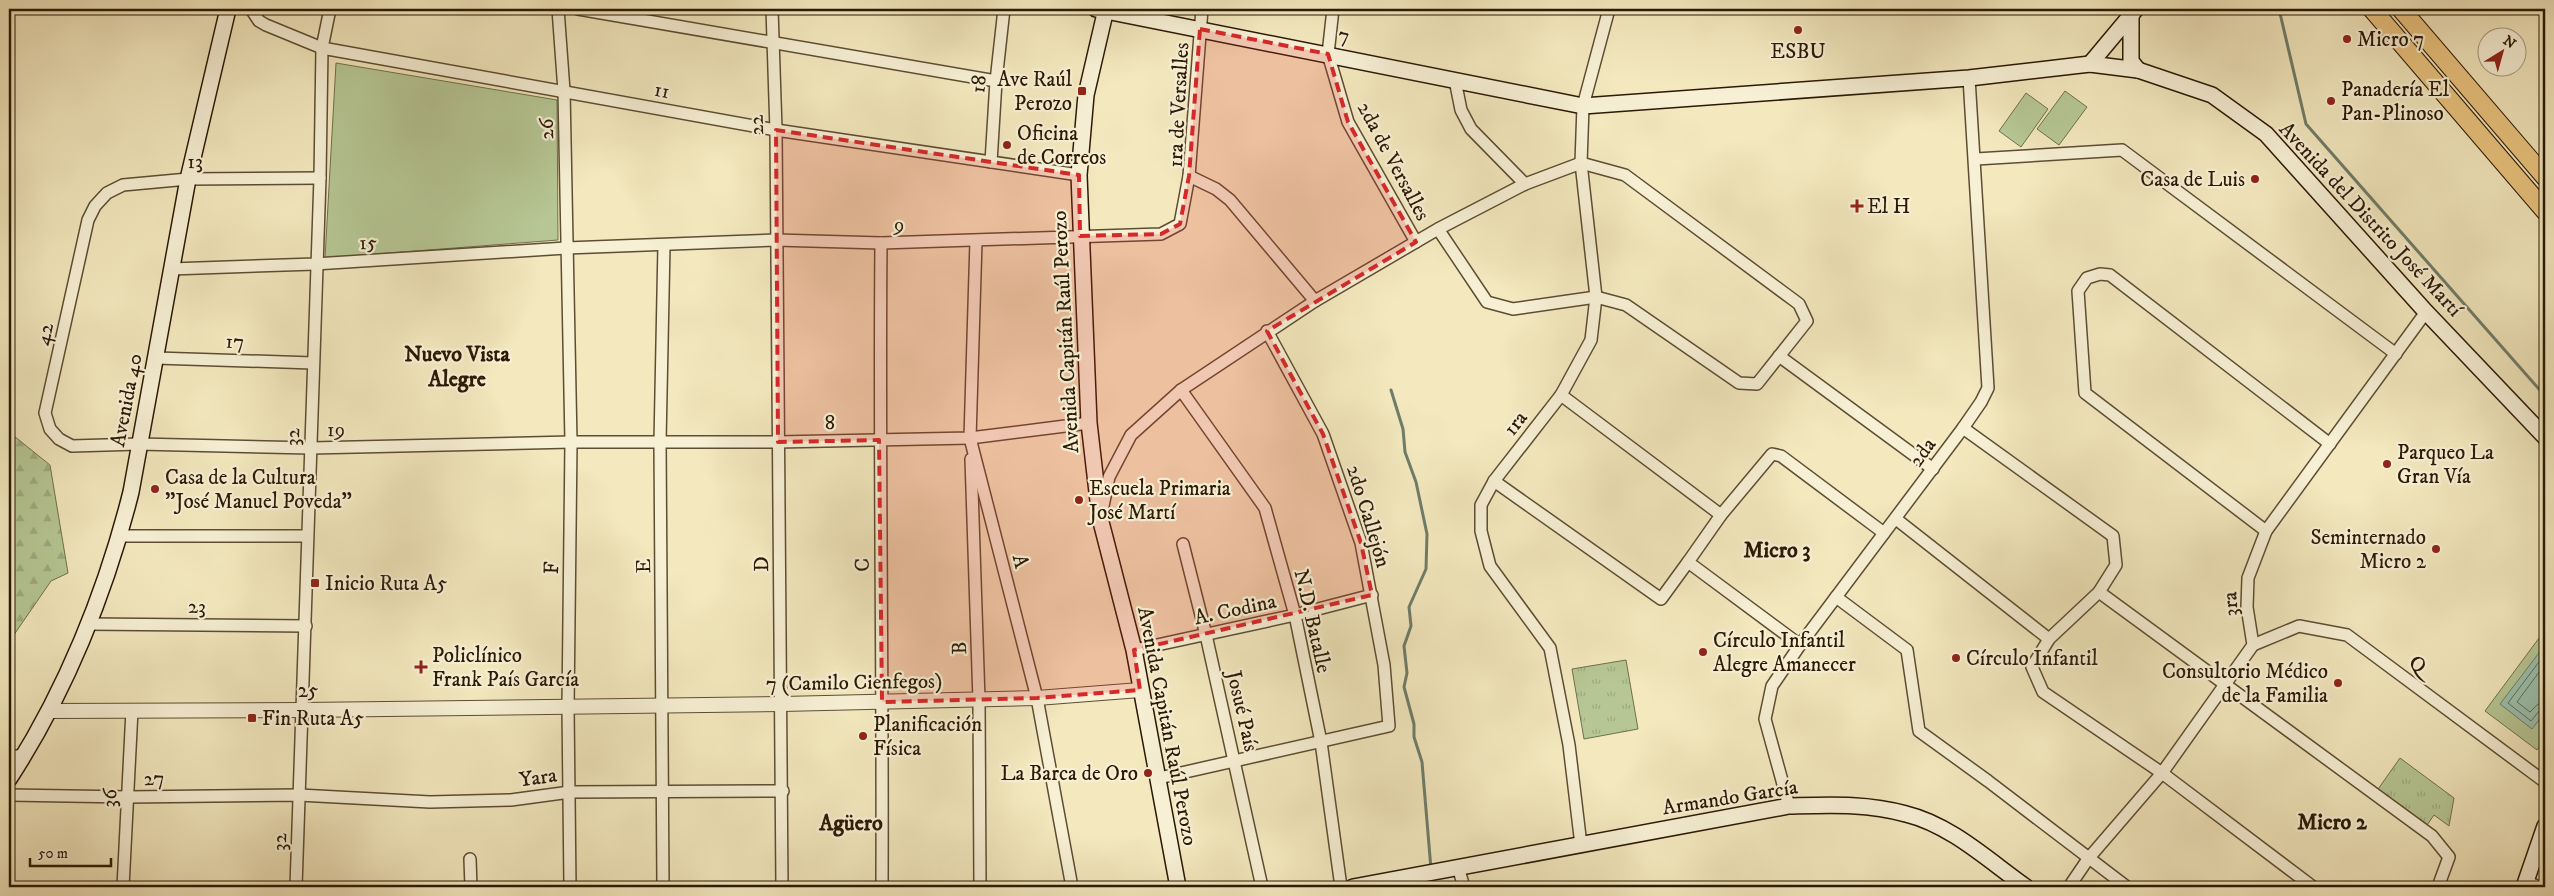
<svg xmlns="http://www.w3.org/2000/svg" width="2554" height="896" font-family="'IM FELL DW Pica',serif">
  <defs>
    <pattern id="forest-firs" width="22" height="20" patternUnits="userSpaceOnUse" patternTransform="scale(1.25)"><rect width="22" height="20" fill="#b6c795"/><path d="M5 1l3.5 6h-7zM16 11l3.5 6h-7z" fill="#9daa7f"/></pattern>
    <pattern id="park-tufts" width="24" height="20" patternUnits="userSpaceOnUse" patternTransform="scale(1.25)"><rect width="24" height="20" fill="#b6c795"/><path d="M3 7l-1-3M5 7V3M7 7l1-3M15 17l-1-3M17 17v-4M19 17l1-3" fill="none" stroke="#9daa7f"/></pattern>
  </defs>
  <rect width="100%" height="100%" fill="#f3e8be"/>
  <filter id="stains"><feTurbulence type="fractalNoise" baseFrequency=".004" numOctaves="4"/><feColorMatrix values="0 0 0 0 .2 0 0 0 0 .09 0 0 0 0 .02 0 0 0 .5 -.17"/></filter>
  <radialGradient id="worn" r=".72"><stop offset=".6" stop-color="#630" stop-opacity="0"/><stop offset="1" stop-color="#630" stop-opacity=".3"/></radialGradient>
  <g fill="#b6c795" stroke="#70704c">
    <path d="M336 63 557 100 558 240 325 258Z"/>
    <path d="M2065 91 2087 107 2059 145 2037 129Z"/>
    <path d="M2026 93 2048 109 2021 147 1999 131Z"/>
    <path d="M2545 630V739L2537 750 2485 711Z"/>
  </g>
  <path fill="url(#forest-firs)" stroke="#70704c" d="M9 432 50 465 68 573 51 581 9 642Z"/>
  <g fill="url(#park-tufts)" stroke="#70704c">
    <path d="M1626 660 1638 729 1584 739 1572 669Z"/>
    <path d="M2400 758 2454 798 2449 826 2434 815 2425 828 2376 792Z"/>
  </g>
  <path fill="#9bc0ae" stroke="#6e7d6a" d="M2545 645V712L2532 729 2500 704Z"/>
  <g fill="none" stroke-linecap="round" stroke-linejoin="round">
    <g stroke="#636c59" stroke-width="1">
      <path d="M2545 654 2508 703 2531 721 2540 710 2545 709"/>
      <path d="M2545 664 2517 702 2530 712 2538 704 2545 703"/>
    </g>
    <g stroke="#6e7d6a" stroke-width="3">
      <path d="M2279 9 2306 124 2545 396"/>
      <path d="M1391 390 1403 429 1405 452 1416 482 1427 534 1426 569 1409 607 1411 626 1404 646 1407 673 1404 687 1414 724V737L1422 762 1431 869"/>
      <path d="M1432 878 1433 887"/>
    </g>
    <g stroke="#5d4d32" stroke-width="14">
      <g id="minor">
        <path d="M251 9 259 21 266 25 322 48 776 130 1079 175"/>
        <path d="M558 9 564 91 571 442 568 707 570 887"/>
        <path d="M578 9 996 81"/>
        <path d="M772 9 776 130 782 887"/>
        <path d="M1333 9 1328 54 1348 122 1416 242"/>
        <path d="M1455 80 1461 110 1471 129 1525 184"/>
        <path d="M1976 159 2122 150 2396 354"/>
        <path d="M991 162 996 81 1004 9"/>
        <path d="M1189 176 1216 189 1230 200 1315 301"/>
        <path d="M320 178 188 179 123 185 107 193 95 206 88 220 45 413 50 429 59 439 72 446 139 444 311 448 571 442H778L970 438 1089 423"/>
        <path d="M976 241 970 438 1037 698 1072 887"/>
        <path d="M881 243C879 458 883 672 882 887"/>
        <path d="M171 269 315 264 566 248 776 240 881 243 1161 234 1180 224 1189 176 1202 9"/>
        <path d="M1779 356 1933 469"/>
        <path d="M156 358 313 363"/>
        <path d="M1181 390 1265 508 1295 615 1321 742 1341 887"/>
        <path d="M1561 395 1721 515"/>
        <path d="M1963 428 2113 536 2116 565 2099 592 2049 639 2032 667 2043 692 2162 773 2313 887"/>
        <path d="M971 459 979 700 980 887"/>
        <path d="M1494 481 1661 599 1688 562"/>
        <path d="M1102 511 1109 477 1131 435 1181 390 1315 301 1438 229 1525 184 1581 163 1625 175 1799 304 1807 321 1757 384 1739 383 1626 305 1596 297 1513 309 1487 302 1438 229"/>
        <path d="M1896 519 2049 639"/>
        <path d="M2266 531 2085 393 2078 291 2087 278 2100 274 2110 275 2330 444"/>
        <path d="M120 536H307"/>
        <path d="M1183 544 1206 635 1262 887"/>
        <path d="M2099 592 2432 836 2449 857 2438 887"/>
        <path d="M1836 597 1907 650 1919 731 1988 781 2127 887"/>
        <path d="M87 624 306 626"/>
        <path d="M1800 645 1688 562 1721 515 1772 454 1781 456 1884 533"/>
        <path d="M2253 645 2299 626 2347 635 2545 782"/>
        <path d="M1134 650 1295 615 1372 595"/>
        <path d="M9 757 25 755"/>
        <path d="M1159 778 1389 726 1384 665 1361 543 1323 434 1267 331"/>
        <path d="M9 795 128 797 299 795 430 802 511 800 570 792 783 791"/>
        <path d="M1789 806 1765 719 1772 686 1800 645 1963 428 1981 402 1988 388 1969 78"/>
        <path d="M1581 845 1569 745 1550 648 1490 566 1481 531V505L1494 481 1561 395 1591 340 1596 297 1581 163 1583 106 1609 9"/>
        <path d="M470 859 471 887"/>
        <path d="M1458 867 1464 887"/>
        <path d="M2525 881 2539 887"/>
        <path d="M123 887 132 710"/>
        <path d="M296 887 320 178 322 48 330 9"/>
        <path d="M663 887 660 442 664 245"/>
        <path d="M2069 887 2088 859 2162 773 2253 645 2247 607 2248 578 2266 531 2426 312"/>
      </g>
    </g>
    <g stroke="#5d4d32" stroke-width="16">
      <path id="tertiary" d="M49 711 303 710 782 704 1037 698 1140 690"/>
    </g>
    <g stroke="#2b1904" stroke-width="18">
      <g id="secondary">
        <path d="M1096 9 1583 106 1969 78 2090 64 2138 70 2212 95 2266 134 2426 312 2545 437"/>
        <path d="M1106 9 1086 95 1079 175 1089 423 1100 518 1134 650 1178 887"/>
        <path d="M2131 16V61L2138 70"/>
        <path d="M2090 64 2136 9"/>
        <path d="M9 779C65 693 106 592 131 492L188 179 228 9"/>
        <path d="M1353 887 1789 806C1829 805 1867 803 1906 814 1951 825 1989 861 2026 887"/>
        <path d="M2524 887 2545 826"/>
      </g>
    </g>
    <g stroke="#2b1904" stroke-width="20">
      <g id="primary">
        <path d="M2372 9 2545 211"/>
        <path d="M2401 9 2545 177"/>
      </g>
    </g>
    <use href="#minor" stroke="#f7f0d5" stroke-width="11"/>
    <use href="#tertiary" stroke="#f7f0d5" stroke-width="14"/>
    <use href="#secondary" stroke="#f7f0d5" stroke-width="15"/>
    <use href="#primary" stroke="#eac47f" stroke-width="18"/>
  </g>
  <path fill="#d62828" fill-opacity="0.2" stroke="#d62828" stroke-width="4" stroke-dasharray="10 6" stroke-linejoin="round" d="M1200 29 1328 54 1348 122 1416 242 1267 331 1323 434 1361 543 1372 595 1134 650 1140 690 1037 698 882 702 879 440 778 442 776 130 1079 175 1080 236 1161 234 1180 224 1189 176Z"/>
  <g fill="#8f2418" stroke="#f7f0d5" stroke-width="2">
    <circle cx="1798" cy="30" r="5"/>
    <circle cx="2347" cy="39" r="5"/>
    <rect x="1077" y="86" width="10" height="10" rx="2.5"/>
    <circle cx="2331" cy="101" r="5"/>
    <circle cx="1007" cy="145" r="5"/>
    <circle cx="2255" cy="179" r="5"/>
    <path d="M1854.5 198.5h5v5h5v5h-5v5h-5v-5h-5v-5h5z"/>
    <circle cx="2387" cy="464" r="5"/>
    <circle cx="155" cy="489" r="5"/>
    <circle cx="1079" cy="500" r="5"/>
    <circle cx="2436" cy="549" r="5"/>
    <rect x="310" y="578" width="10" height="10" rx="2.5"/>
    <circle cx="1703" cy="652" r="5"/>
    <circle cx="1956" cy="658" r="5"/>
    <path d="M418.5 659.5h5v5h5v5h-5v5h-5v-5h-5v-5h5z"/>
    <circle cx="2338" cy="683" r="5"/>
    <rect x="247" y="713" width="10" height="10" rx="2.5"/>
    <circle cx="863" cy="736" r="5"/>
    <circle cx="1148" cy="773" r="5"/>
  </g>
  <g text-anchor="middle" stroke-width="4.5" stroke-linejoin="round" paint-order="stroke">
    <g font-size="21" fill="#2b1904" stroke="#f7f0d5">
      <text transform="translate(1344 35) rotate(11)" y="7">7</text>
      <text transform="translate(978 84) rotate(-85)" y="7">18</text>
      <text transform="translate(662 90) rotate(10)" y="7">11</text>
      <text transform="translate(1178 105) rotate(-87)" y="7">1ra de Versalles</text>
      <text transform="translate(756 125) rotate(-92)" y="7">22</text>
      <text transform="translate(546 129) rotate(-91)" y="7">26</text>
      <text transform="translate(195 161) rotate(-2)" y="7">13</text>
      <text transform="translate(1394 161) rotate(62)" y="7">2da de Versalles</text>
      <text transform="translate(2371 219) rotate(47)" y="7">Avenida del Distrito José Martí</text>
      <text transform="translate(899 224) rotate(-1)" y="7">9</text>
      <text transform="translate(368 242) rotate(-4)" y="7">15</text>
      <text transform="translate(1065 332) rotate(-93)" y="7">Avenida Capitán Raúl Perozo</text>
      <text transform="translate(44 334) rotate(-77)" y="7">42</text>
      <text transform="translate(235 341) rotate(2)" y="7">17</text>
      <text transform="translate(126 400) rotate(-79)" y="7">Avenida 40</text>
      <text transform="translate(830 422) rotate(-1)" y="7">8</text>
      <text transform="translate(1515 423) rotate(-52)" y="7">1ra</text>
      <text transform="translate(336 429) rotate(-1)" y="7">19</text>
      <text transform="translate(292 437) rotate(-88)" y="7">32</text>
      <text transform="translate(1922 452) rotate(-54)" y="7">2da</text>
      <text transform="translate(1369 516) rotate(73)" y="7">2do Callejón</text>
      <text transform="translate(1021 561) rotate(76)" y="7">A</text>
      <text transform="translate(761 564) rotate(-91)" y="7">D</text>
      <text transform="translate(862 565) rotate(-91)" y="7">C</text>
      <text transform="translate(643 566) rotate(-91)" y="7">E</text>
      <text transform="translate(551 568) rotate(-89)" y="7">F</text>
      <text transform="translate(2230 604) rotate(-93)" y="7">3ra</text>
      <text transform="translate(197 606) rotate(1)" y="7">23</text>
      <text transform="translate(1235 609) rotate(-12)" y="7">A. Codina</text>
      <text transform="translate(1313 621) rotate(77)" y="7">N.D. Batalle</text>
      <text transform="translate(959 648) rotate(-92)" y="7">B</text>
      <text transform="translate(2418 664) rotate(36)" y="7">Q</text>
      <text transform="translate(854 682) rotate(-1)" y="7">7 (Camilo Cienfegos)</text>
      <text x="308" y="697">25</text>
      <text transform="translate(1243 711) rotate(77)" y="7">Josué País</text>
      <text transform="translate(1168 726) rotate(79)" y="7">Avenida Capitán Raúl Perozo</text>
      <text transform="translate(538 777) rotate(-8)" y="7">Yara</text>
      <text transform="translate(154 778) rotate(-1)" y="7">27</text>
      <text transform="translate(1730 797) rotate(-9)" y="7">Armando García</text>
      <text transform="translate(109 798) rotate(-87)" y="7">36</text>
      <text transform="translate(279 842) rotate(-88)" y="7">32</text>
    </g>
    <g font-size="21" fill="#2b1904" stroke="#f7f0d5" text-anchor="start">
      <text x="2357" y="46">Micro 7</text>
      <text x="1798" y="58" text-anchor="middle">ESBU</text>
      <text x="1072" y="86" text-anchor="end">Ave Raúl<tspan x="1072" dy="24">Perozo</tspan></text>
      <text x="2341" y="96">Panadería El<tspan x="2341" dy="24">Pan-Plinoso</tspan></text>
      <text x="1017" y="140">Oficina<tspan x="1017" dy="24">de Correos</tspan></text>
      <text x="2245" y="186" text-anchor="end">Casa de Luis</text>
      <text x="1867" y="213">El H</text>
      <text x="2397" y="459">Parqueo La<tspan x="2397" dy="24">Gran Vía</tspan></text>
      <text x="165" y="484">Casa de la Cultura<tspan x="165" dy="24">"José Manuel Poveda"</tspan></text>
      <text x="1089" y="495">Escuela Primaria<tspan x="1089" dy="24">José Martí</tspan></text>
      <text x="2426" y="544" text-anchor="end">Seminternado<tspan x="2426" dy="24">Micro 2</tspan></text>
      <text x="325" y="590">Inicio Ruta A5</text>
      <text x="1713" y="647">Círculo Infantil<tspan x="1713" dy="24">Alegre Amanecer</tspan></text>
      <text x="432" y="662">Policlínico<tspan x="432" dy="24">Frank País García</tspan></text>
      <text x="1966" y="665">Círculo Infantil</text>
      <text x="2328" y="678" text-anchor="end">Consultorio Médico<tspan x="2328" dy="24">de la Familia</tspan></text>
      <text x="262" y="725">Fin Ruta A5</text>
      <text x="873" y="731">Planificación<tspan x="873" dy="24">Física</tspan></text>
      <text x="1138" y="780" text-anchor="end">La Barca de Oro</text>
    </g>
    <g font-size="22" font-weight="bold" fill="#2b1904" stroke="#f7f0d5">
      <text x="457" y="361">Nuevo Vista<tspan x="457" dy="25">Alegre</tspan></text>
      <text x="1777" y="557">Micro 3</text>
      <text x="2332" y="829">Micro 2</text>
      <text x="851" y="830">Agüero</text>
    </g>
  </g>
  <rect width="2554" height="896" fill="none" stroke="#f3e8be" stroke-width="30"/>
  <rect x="10" y="10" width="2534" height="876" fill="none" stroke="#2b1904" stroke-width="2.5"/>
  <rect x="15" y="15" width="2524" height="866" fill="none" stroke="#2b1904"/>
  <g transform="translate(2502 52) rotate(37)"><circle r="24" fill="#f7f0d5" stroke="#a59a81"/>
  <path d="M0-4L9 19L0 12L-9 19Z" fill="#8f2418"/>
  <text y="-8" font-size="14" font-weight="bold" text-anchor="middle" fill="#2b1904">N</text>
  </g>
  <path d="M30 858v8h81v-8" fill="none" stroke="#2b1904" stroke-width="2.5"/>
  <text x="38" y="858" font-size="15" fill="#2b1904" stroke="#f7f0d5" stroke-width="4" paint-order="stroke">50 m</text>
  <rect width="100%" height="100%" filter="url(#stains)"/>
  <rect width="100%" height="100%" fill="url(#worn)"/>
</svg>
